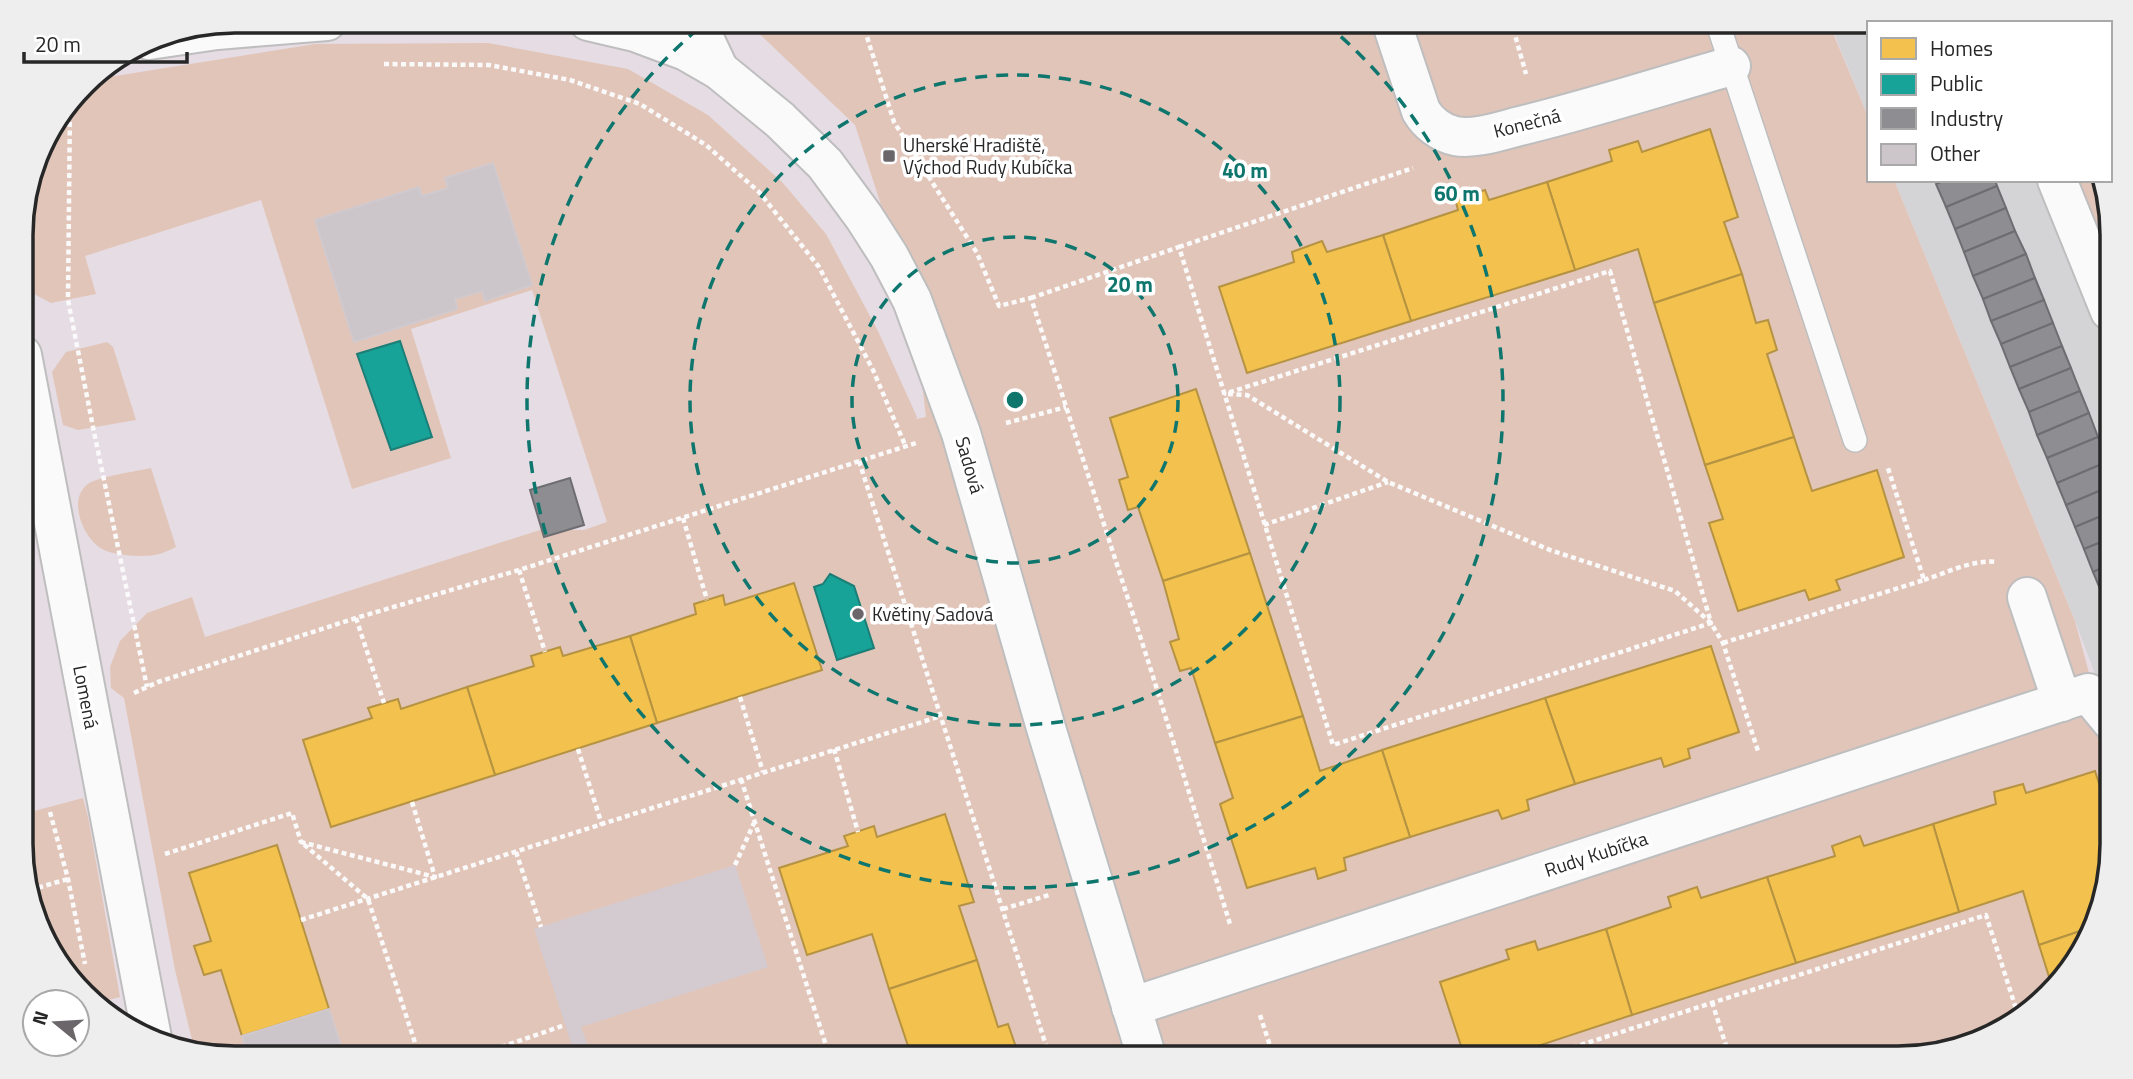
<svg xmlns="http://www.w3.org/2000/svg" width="2133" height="1079" font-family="'Titillium Web',sans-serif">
  <rect width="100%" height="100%" fill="#e6dce3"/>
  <g fill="#d4d4d7">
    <path d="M1829 21H1897L1905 23H1869V119Z"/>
    <path d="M1894 180H2052L2111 329 2112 719 2074 618Z"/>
  </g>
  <g fill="#e2c5b9">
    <path d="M746 21H1828L1869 119V180H1894L2075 621 2112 758V844L2090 939 2016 1022 1911 1058H236L194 1048 175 970 124 698 111 688 110 667 120 641 147 613 192 597 205 637 540 530H584L607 522 532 290 411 329 451 458 352 489 261 200 85 256 96 294 51 303 34 294 22 241 21 221 43 140 90 80 315 44 488 43 628 69 708 115 783 183 826 234 878 331 917 417 916 419 926 417 912 300 855 125Z"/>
    <path d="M2071 180H2100L2110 208V278Z"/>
    <path d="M107 342 113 347 136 420 78 430 63 425 52 372 66 352Z"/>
    <path d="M151 468 176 547C169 550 162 554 155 555 141 557 115 556 102 549 83 538 67 499 88 484 96 477 138 471 151 468Z"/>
    <path d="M83 798 88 817 120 997 101 1002 57 963 23 872V814Z"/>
  </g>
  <path fill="#d4cbd1" d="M735 865 768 967 581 1027 593 1058H576L534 929Z"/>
  <g fill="#f2c14e" stroke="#b59342" stroke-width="2">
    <path d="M1710 129 1738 217 1724 222 1742 274 1654 303 1638 249 1575 270 1547 182 1612 161 1609 150 1638 141 1642 152Z"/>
    <path d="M1547 182 1575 270 1411 321 1383 235 1458 210 1455 199 1485 190 1489 200Z"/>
    <path d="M1383 235 1411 321 1247 373 1219 287 1294 262 1292 252 1322 241 1327 252Z"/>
    <path d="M1742 274 1756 323 1768 320 1777 350 1767 354 1794 437 1705 465 1654 303Z"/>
    <path d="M1196 389 1250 553 1163 581 1138 507 1128 510 1119 480 1128 477 1110 418Z"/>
    <path d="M1794 437 1812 491 1877 470 1904 557 1836 580 1840 590 1809 600 1805 590 1738 611 1709 523 1723 519 1705 465Z"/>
    <path d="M1250 553 1303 716 1215 743 1191 668 1180 671 1170 642 1179 639 1163 581Z"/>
    <path d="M794 583 822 670 657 723 630 636 696 614 694 604 707 600 723 595 725 605Z"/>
    <path d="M630 636 657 723 495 775 467 687 534 666 531 656 560 647 563 656Z"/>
    <path d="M1711 646 1739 732 1688 749 1690 758 1664 767 1661 758 1575 784 1545 698Z"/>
    <path d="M467 687 495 775 331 827 303 740 372 718 368 708 398 699 401 709Z"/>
    <path d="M1545 698 1575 784 1527 800 1529 810 1502 819 1498 810 1410 837 1382 750Z"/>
    <path d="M1303 716 1320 771 1382 750 1410 837 1344 858 1346 870 1318 879 1315 868 1247 888 1220 804 1233 798 1215 743Z"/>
    <path d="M2095 771 2112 824V844L2092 927 2039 945 2023 891 1959 912 1933 824 1996 804 1994 792 2023 784 2026 793Z"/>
    <path d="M945 814 974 902 959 906 977 960 889 989 872 934 807 955 779 868 848 846 844 836 874 826 877 837Z"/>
    <path d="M1933 824 1959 912 1796 963 1767 877 1835 856 1832 846 1860 836 1864 846Z"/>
    <path d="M277 845 329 1009 242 1036 221 970 204 975 194 946 211 941 189 873Z"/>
    <path d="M1767 877 1796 963 1632 1015 1606 929 1671 907 1668 897 1697 887 1701 898Z"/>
    <path d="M2092 927 2090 939 2051 983 2039 945Z"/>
    <path d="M1606 929 1632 1015 1501 1058H1465L1440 982 1509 959 1506 950 1535 941 1538 950Z"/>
    <path d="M977 960 998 1027 1008 1024 1018 1053 1007 1056 1008 1058H912L889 989Z"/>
  </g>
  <g fill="#17a398" stroke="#1c7e76" stroke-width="2">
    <path d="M400 341 432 437 391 450 357 354Z"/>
    <path d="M830 574 854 586 874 648 837 660 814 587 823 584Z"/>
  </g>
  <g fill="#8d8d92" stroke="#6e6e72" stroke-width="2">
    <path d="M1946 180H1995L1997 186 1946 207 1936 184Z"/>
    <path d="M1997 186 2006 208 1955 229 1946 207Z"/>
    <path d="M2006 208 2015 231 1964 252 1955 229Z"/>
    <path d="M2015 231 2026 254 1973 276 1964 252Z"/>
    <path d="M2026 254 2035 278 1983 299 1973 276Z"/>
    <path d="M2035 278 2044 300 1991 321 1983 299Z"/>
    <path d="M2044 300 2053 323 2001 344 1991 321Z"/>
    <path d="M2053 323 2062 346 2010 367 2001 344Z"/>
    <path d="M2062 346 2071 368 2019 389 2010 367Z"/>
    <path d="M2071 368 2080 391 2029 412 2019 389Z"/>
    <path d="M2080 391 2089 413 2037 435 2029 412Z"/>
    <path d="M2089 413 2098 437 2047 458 2037 435Z"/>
    <path d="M2098 437 2109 461 2057 483 2047 458Z"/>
    <path d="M2109 461 2111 467V486L2066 505 2057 483Z"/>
    <path d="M570 478 584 525 544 537 530 490Z"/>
    <path d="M2111 486V512L2075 527 2066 505Z"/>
    <path d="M2111 512V538L2084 549 2075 527Z"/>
    <path d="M2111 538V564L2093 572 2084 549Z"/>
    <path d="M2111 564V593L2103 596 2093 572Z"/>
  </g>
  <g fill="#ccc5ca" stroke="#d0c9ce" stroke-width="2">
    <path d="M493 163 532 285 485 301 482 291 455 299 457 309 354 342 315 220 419 187 422 196 448 188 445 178Z"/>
    <path d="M329 1009 345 1058H249L242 1036Z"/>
  </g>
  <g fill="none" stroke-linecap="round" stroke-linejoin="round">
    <g stroke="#bfbebf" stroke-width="26">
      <path id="lane" d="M1717 21 1855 440"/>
    </g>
    <g stroke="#bfbebf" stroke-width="42">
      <g id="street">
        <path d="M588 21 635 32 686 51 719 70 780 120 825 164 864 217 889 256 912 300 961 433 1046 728 1147 1058"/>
        <path d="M696 21 719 70"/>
        <path d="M1391 21 1421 111C1428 123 1441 133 1455 136 1476 140 1503 130 1524 125 1593 108 1662 86 1731 66"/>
        <path d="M149 40 217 30 327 21"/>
        <path d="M2057 180 2110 311"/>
        <path d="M22 355 152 1038"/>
        <path d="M2027 597 2062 702"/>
        <path d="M1131 1007 2088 693 2112 722"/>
      </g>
    </g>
    <g stroke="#fbfafb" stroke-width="4.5" stroke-dasharray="5 3.5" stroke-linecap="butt">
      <path d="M862 21 894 122 977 253 999 306 1031 298 1150 667 1230 924"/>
      <path d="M1511 21 1526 74"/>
      <path d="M384 64 489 65 570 80 640 104 706 145 759 192 819 267 873 370 905 445"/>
      <path d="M70 105 68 300 93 427 147 687"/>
      <path d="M1179 247 1413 168"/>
      <path d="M1031 298 1179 247 1333 745 1711 623 1610 271 1224 394"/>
      <path d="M1228 394 1247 395 1388 482 1550 550 1675 591 1711 623 1723 643 1758 751"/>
      <path d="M1006 423 1066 407"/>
      <path d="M859 461 1050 1058"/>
      <path d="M683 518 707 600"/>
      <path d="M1264 525 1388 482"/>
      <path d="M519 570 545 652"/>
      <path d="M1924 580C1946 573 1973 559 1997 562"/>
      <path d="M356 618 384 703"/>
      <path d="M1723 643 1924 580 1887 465"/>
      <path d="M134 693 158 682 356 618 519 570 916 443"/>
      <path d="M740 697 763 772"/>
      <path d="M578 749 602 825"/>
      <path d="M834 749 858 832"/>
      <path d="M741 779 830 1058"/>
      <path d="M412 802 435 877 301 842 368 899 420 1058"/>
      <path d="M50 812 68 879 85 964"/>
      <path d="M516 852 541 927"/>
      <path d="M165 854 292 813 301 842"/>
      <path d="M735 865 754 823"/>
      <path d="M30 890 68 879"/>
      <path d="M1003 909 1049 895"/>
      <path d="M301 920 941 716"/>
      <path d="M1712 1002 1730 1058"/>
      <path d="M1260 1015 1274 1058"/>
      <path d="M469 1058 565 1025"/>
      <path d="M1404 1058 1417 1054 1418 1058"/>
      <path d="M1540 1058 1986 915 2019 1018"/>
    </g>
    <use href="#lane" stroke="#fbfafb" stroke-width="23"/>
    <use href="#street" stroke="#fbfafb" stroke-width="38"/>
  </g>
  <g fill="none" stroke="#0f766e" stroke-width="3.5" stroke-dasharray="12 9">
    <circle cx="1015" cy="400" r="163"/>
    <circle cx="1015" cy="400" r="325"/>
    <path d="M1325 23A488 488 0 1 1 705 23"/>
  </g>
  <g fill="#6a6669" stroke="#fff" stroke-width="2.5">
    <rect x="882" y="149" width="14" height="14" rx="3.5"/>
    <circle cx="858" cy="614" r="7"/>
  </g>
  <g text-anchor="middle" stroke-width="7" stroke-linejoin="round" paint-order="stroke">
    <g font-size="19" fill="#272727" stroke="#fff">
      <text transform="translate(1527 123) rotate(-14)" y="7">Konečná</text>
      <text transform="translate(970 465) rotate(74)" y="7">Sadová</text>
      <text transform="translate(86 697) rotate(79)" y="7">Lomená</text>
      <text transform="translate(1596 854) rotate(-18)" y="7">Rudy Kubíčka</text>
    </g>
    <g font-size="19" fill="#272727" stroke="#fff" text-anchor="start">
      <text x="903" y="152">Uherské Hradiště,<tspan x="903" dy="22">Východ Rudy Kubíčka</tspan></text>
      <text x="872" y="621">Květiny Sadová</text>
    </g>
  </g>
  <path d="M0 0H2133V1079H0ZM235 33H1898A202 202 0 0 1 2100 235V844A202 202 0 0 1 1898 1046H235A202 202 0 0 1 33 844V235A202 202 0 0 1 235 33Z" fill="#eee" fill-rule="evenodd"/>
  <path fill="none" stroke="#272727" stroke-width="3.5" d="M235 33H1898A202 202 0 0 1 2100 235V844A202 202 0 0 1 1898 1046H235A202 202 0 0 1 33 844V235A202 202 0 0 1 235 33Z"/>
  <circle cx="1015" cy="400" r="10" fill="#0f766e" stroke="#fff" stroke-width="3.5"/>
  <g font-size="21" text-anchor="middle" font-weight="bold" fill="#0f766e" stroke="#fff" stroke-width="7" stroke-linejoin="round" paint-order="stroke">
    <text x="1245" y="178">40 m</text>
    <text x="1457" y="201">60 m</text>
    <text x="1130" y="292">20 m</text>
  </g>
  <rect x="1867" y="21" width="245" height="161" fill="#ffffff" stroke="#a9a9a9" stroke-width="2"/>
  <rect x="1881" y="38" width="35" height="21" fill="#f2c14e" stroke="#a9a9a9" stroke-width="2"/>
  <text x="1930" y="56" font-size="21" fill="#272727">Homes</text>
  <rect x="1881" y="74" width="35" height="21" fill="#17a398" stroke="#a9a9a9" stroke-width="2"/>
  <text x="1930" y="91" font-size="21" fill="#272727">Public</text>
  <rect x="1881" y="108" width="35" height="21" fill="#8d8d92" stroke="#a9a9a9" stroke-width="2"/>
  <text x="1930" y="126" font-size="21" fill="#272727">Industry</text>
  <rect x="1881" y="144" width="35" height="21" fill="#ccc5ca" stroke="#a9a9a9" stroke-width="2"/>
  <text x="1930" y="161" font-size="21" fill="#272727">Other</text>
  <g transform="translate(56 1023) rotate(288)"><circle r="33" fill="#ffffff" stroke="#a9a9a9" stroke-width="2"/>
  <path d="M0-5L12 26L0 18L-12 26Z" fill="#6a6669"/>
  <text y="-10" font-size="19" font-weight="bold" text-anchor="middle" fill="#272727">N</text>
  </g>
  <path d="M24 52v10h163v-10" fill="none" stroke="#272727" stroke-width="3.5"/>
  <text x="35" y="52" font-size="21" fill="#272727" stroke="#ffffff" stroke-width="5" paint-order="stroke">20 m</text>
</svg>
